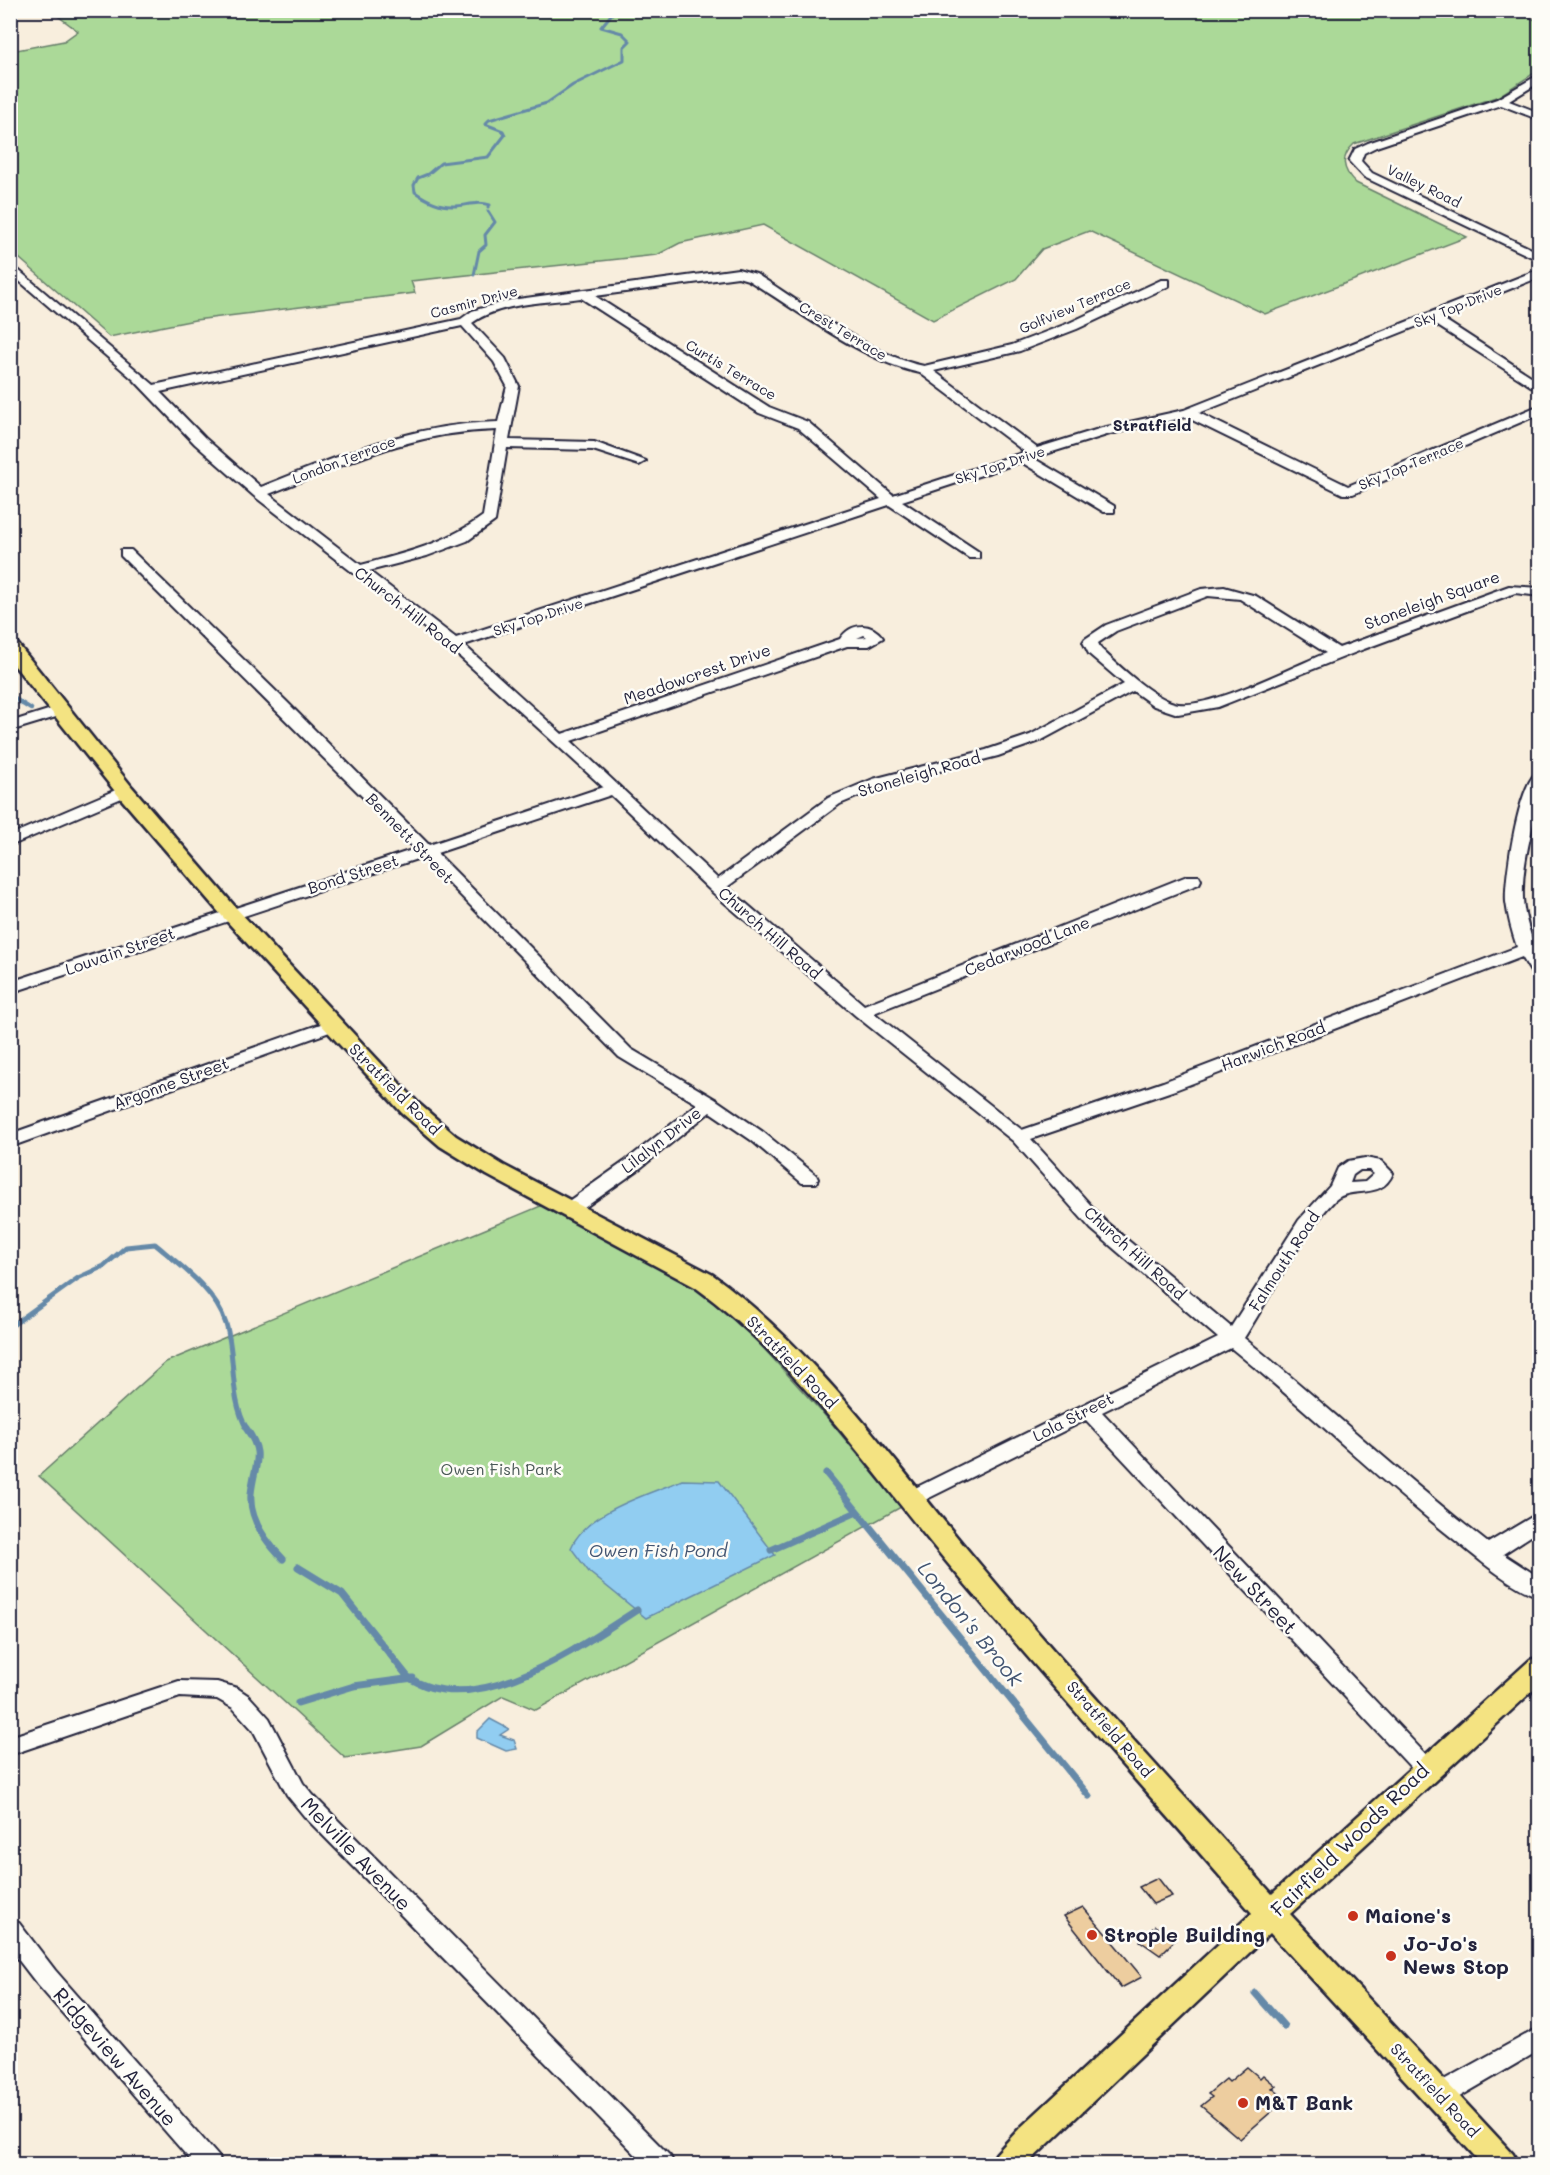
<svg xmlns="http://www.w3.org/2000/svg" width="1550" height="2175" font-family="Mali,sans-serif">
  <rect width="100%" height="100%" fill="#f8eedd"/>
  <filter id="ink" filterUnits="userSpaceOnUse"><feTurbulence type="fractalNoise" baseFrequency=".0167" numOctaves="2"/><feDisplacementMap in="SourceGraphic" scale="12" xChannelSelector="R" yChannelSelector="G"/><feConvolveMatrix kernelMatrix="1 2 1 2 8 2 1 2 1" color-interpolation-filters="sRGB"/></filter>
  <g filter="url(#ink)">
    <g fill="#abd998" stroke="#667e6a" stroke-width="1.5">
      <path d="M1512 11 1539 21V70L1499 96 1354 144C1340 157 1342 170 1356 183L1467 237 1265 314 1089 231 1042 249 1016 279 933 320 763 225 680 243 657 255 411 281 415 293 195 320 109 337 11 251V51L64 41 78 31 51 11Z"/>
      <path d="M543 1205 703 1290 735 1317 829 1420 901 1507 536 1710 503 1696 421 1746 345 1758 39 1476 166 1362Z"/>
    </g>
    <g fill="#91cdf1" stroke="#6589a8" stroke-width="1.5">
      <path d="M682 1480 719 1481 775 1555 646 1618 589 1572 571 1548C586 1511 648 1495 682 1480Z"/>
      <path d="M490 1719 509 1729 500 1735 514 1740 517 1749 506 1751 477 1738V1732Z"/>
    </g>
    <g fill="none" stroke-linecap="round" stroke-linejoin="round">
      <g stroke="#6589a8" stroke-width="3">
        <path d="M488 207 490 205C476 200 465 207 451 206 439 206 425 199 415 192L414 185 418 178 428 174 441 163 488 157 505 135 503 131 485 124 489 120 547 103 573 85 624 60V47L630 41 622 33 601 27 615 10"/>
        <path d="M474 275 479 251 486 245 485 235 495 222 488 211"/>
      </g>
      <path stroke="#6589a8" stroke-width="4.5" d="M10 696 31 709"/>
      <path stroke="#6589a8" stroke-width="5" d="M10 1327 78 1278 104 1266 126 1247 155 1244C180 1265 216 1291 226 1324 236 1357 229 1398 247 1429"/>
      <g stroke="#6589a8" stroke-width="7">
        <path d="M246 1428C266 1456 254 1463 251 1494 249 1518 266 1542 283 1559"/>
        <path d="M826 1473 1089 1796"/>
        <path d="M771 1550 857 1512"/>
        <path d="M298 1567 342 1594 408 1677C476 1722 580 1646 637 1610"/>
        <path d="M298 1703 354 1686 413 1678"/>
        <path d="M1255 1993 1284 2026"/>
      </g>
    </g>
    <g fill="#edcd9f" stroke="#22223b" stroke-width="1.5">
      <path d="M1158 1878 1172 1896 1153 1904 1139 1887Z"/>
      <path d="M1083 1907 1122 1953 1142 1977 1121 1988 1064 1916Z"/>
      <path d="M1155 1926 1175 1940 1160 1955 1140 1941Z"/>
      <path d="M1247 2067 1260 2078 1263 2075 1276 2086 1272 2088 1286 2099 1240 2139 1201 2106 1212 2097 1208 2094 1226 2079 1229 2082Z"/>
    </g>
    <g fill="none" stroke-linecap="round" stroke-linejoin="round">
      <g stroke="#22223b" stroke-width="4">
        <g id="minor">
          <path d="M1540 74V82L1509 101 1540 113V120L1501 105 1376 147 1364 153 1361 161 1372 173 1540 253V261L1364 177 1349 161 1355 149 1368 143 1497 99Z"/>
          <path d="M10 263 154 385 461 319 472 311 511 300 738 269 756 274C803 303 871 356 924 366L1012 345 1069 323 1161 280H1169V286L1077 329 1020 351 934 371 1037 448 1102 428 1184 410 1540 269V277L1440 317 1540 382V392L1430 321 1199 413 1348 486 1540 405V414L1353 494H1343L1186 417 1110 434 1033 458 1114 506V512H1104L1021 462 902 501 979 552V558H969L889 505 464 645 562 734 840 639C851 622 872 622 883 638L869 646H847L571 741 718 879 828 798 873 779 986 750 1030 735 1124 684 1089 654 1083 642 1085 639 1106 625 1201 589 1224 587 1256 596 1339 648 1509 586 1540 588V596L1515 593 1364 649 1218 707 1178 714 1154 706 1133 691 1040 741 998 756 885 785 840 804 727 887 864 1005 1187 876H1199L1201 880 1199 884 874 1013 1022 1130 1163 1082 1517 947C1512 932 1508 918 1506 902 1504 881 1519 776 1540 771 1540 816 1521 853 1523 898 1524 927 1540 950 1540 978L1534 977 1522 957 1175 1090 1031 1139 1105 1221 1231 1327 1299 1220 1330 1186 1338 1168 1348 1161 1365 1158 1381 1161 1393 1173C1381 1202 1352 1184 1334 1201 1300 1236 1271 1296 1244 1338 1327 1405 1404 1478 1488 1543L1540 1512V1530L1503 1554 1540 1578V1597C1513 1589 1478 1559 1456 1541 1378 1480 1308 1410 1231 1348L1102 1412 1433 1762 1436 1768 1433 1774 1425 1777 1417 1774 1086 1420 919 1503 912 1505 905 1503 902 1498 905 1493 1218 1338 1091 1229 1013 1141 856 1016 711 891 611 795 437 853 631 1049 715 1099 763 1132 816 1175 818 1179 816 1183H802L751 1140 710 1112 638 1170 577 1213H563L561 1209 563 1205 624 1162 697 1104 619 1057 423 857 10 993V982L415 849 121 556V550H131L287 702 429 845 603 787 449 647 254 496 195 444 134 380 10 273ZM738 277 748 280C797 310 864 362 920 373L1025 452 893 495 808 422 769 407 595 296ZM581 298 759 413 798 428 881 499 456 638 369 571 427 556 467 541 495 521 507 448 593 450 639 465 646 461 594 442 509 440 519 386 505 358 472 323C501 302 547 303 581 298ZM462 326 494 362 507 386 498 422C408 424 343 455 261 487L205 438 160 392ZM497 430 483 516C443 545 408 552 361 565L269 494C348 463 410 432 497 430ZM1208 596 1240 599 1326 653C1296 665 1203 713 1174 703 1151 696 1119 666 1101 649L1098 643 1116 631ZM864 635 867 637 857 638ZM1360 1170H1369L1374 1174 1365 1182 1350 1183 1353 1175Z"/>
          <path d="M61 706 66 708 69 711 66 714 10 731V722Z"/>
          <path d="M125 786 133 791 131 794 10 846V835Z"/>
          <path d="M332 1020 341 1025 338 1029 10 1147V1134Z"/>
          <path d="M179 1681 217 1682 237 1688 249 1696 269 1718 303 1783 313 1795 670 2156 674 2164H645L304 1816 287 1795 253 1730 233 1708 217 1699 180 1697 10 1755V1737Z"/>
          <path d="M10 1920 19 1923 55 1970 218 2156 222 2164H194L37 1984 10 1949Z"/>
          <path d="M1540 2027V2050L1449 2103 1440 2106 1431 2103 1427 2095 1431 2087Z"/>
        </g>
      </g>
      <g stroke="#22223b" stroke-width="5">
        <g id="major">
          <path d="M1526 10H1540V17Z"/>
          <path d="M10 642 17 643 132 787 237 909 418 1103 456 1136 503 1165 713 1275C816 1350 895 1464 977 1561 1072 1675 1174 1784 1272 1894L1530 1660 1540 1657V1684L1290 1914 1513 2154 1518 2164H1482L1270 1933 1027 2164H991L996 2154 1020 2128 1252 1913C1155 1801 1056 1691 960 1578 876 1479 801 1364 695 1287L487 1175 440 1146 402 1113 223 917 118 795 10 660Z"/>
        </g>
      </g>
      <use href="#minor" fill="#fdfcf7" fill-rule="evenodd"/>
      <use href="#major" fill="#f4e382" fill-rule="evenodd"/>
    </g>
  </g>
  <g fill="#c8321e" stroke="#fdfcf7" stroke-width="2">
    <circle cx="1353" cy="1916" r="6"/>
    <circle cx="1092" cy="1935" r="6"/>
    <circle cx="1391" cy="1956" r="6"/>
    <circle cx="1243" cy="2103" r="6"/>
  </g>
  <g text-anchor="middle" stroke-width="5" stroke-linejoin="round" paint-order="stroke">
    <g font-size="14" fill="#22223b" stroke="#fdfcf7">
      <text transform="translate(1424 186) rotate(26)" y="5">Valley Road</text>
      <text transform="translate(474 302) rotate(-15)" y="5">Casmir Drive</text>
      <text transform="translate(1075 306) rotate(-23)" y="5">Golfview Terrace</text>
      <text transform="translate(1458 306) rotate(-22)" y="5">Sky Top Drive</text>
      <text transform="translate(843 331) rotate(31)" y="5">Crest Terrace</text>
      <text transform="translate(731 370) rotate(31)" y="5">Curtis Terrace</text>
      <text transform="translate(344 460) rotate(-21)" y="5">London Terrace</text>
      <text transform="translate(1411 464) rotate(-23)" y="5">Sky Top Terrace</text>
      <text transform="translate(1000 465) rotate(-18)" y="5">Sky Top Drive</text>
      <text transform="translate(538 617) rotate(-18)" y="5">Sky Top Drive</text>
    </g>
    <g font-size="16" font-weight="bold" fill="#22223b" stroke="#fdfcf7">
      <text x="1152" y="431">Stratfield</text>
    </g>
    <g font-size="16" fill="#22223b" stroke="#fdfcf7">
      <text transform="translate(1432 600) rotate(-20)" y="6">Stoneleigh Square</text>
      <text transform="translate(408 610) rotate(38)" y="6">Church Hill Road</text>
      <text transform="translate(697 674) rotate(-19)" y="6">Meadowcrest Drive</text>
      <text transform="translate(919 774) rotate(-16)" y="6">Stoneleigh Road</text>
      <text transform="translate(410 838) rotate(46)" y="6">Bennett Street</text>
      <text transform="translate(353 874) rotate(-18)" y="6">Bond Street</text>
      <text transform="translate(770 933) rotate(41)" y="6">Church Hill Road</text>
      <text transform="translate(1027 946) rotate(-22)" y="6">Cedarwood Lane</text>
      <text transform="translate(120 951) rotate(-19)" y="6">Louvain Street</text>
      <text transform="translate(1273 1046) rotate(-21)" y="6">Harwich Road</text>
      <text transform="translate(171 1083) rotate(-20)" y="6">Argonne Street</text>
      <text transform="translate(395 1089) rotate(45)" y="6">Stratfield Road</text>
      <text transform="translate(661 1140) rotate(-38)" y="6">Lilalyn Drive</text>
      <text transform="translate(1135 1253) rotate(42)" y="6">Church Hill Road</text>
      <text transform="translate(1284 1261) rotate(-57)" y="6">Falmouth Road</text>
      <text transform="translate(792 1362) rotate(46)" y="6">Stratfield Road</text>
      <text transform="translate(1073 1417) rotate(-27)" y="6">Lola Street</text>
      <text transform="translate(1110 1729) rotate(49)" y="6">Stratfield Road</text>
      <text transform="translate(1435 2090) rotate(47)" y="6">Stratfield Road</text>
    </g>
    <g font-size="16" fill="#4b5957" stroke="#fdfcf7">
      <text x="501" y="1475">Owen Fish Park</text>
    </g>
    <g font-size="18" font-style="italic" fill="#435572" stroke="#fdfcf7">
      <text x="658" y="1557">Owen Fish Pond</text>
    </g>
    <g font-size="20" fill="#22223b" stroke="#fdfcf7">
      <text transform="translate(1255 1590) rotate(47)" y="7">New Street</text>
      <text transform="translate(1350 1840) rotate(-44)" y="7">Fairfield Woods Road</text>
      <text transform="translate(356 1854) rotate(46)" y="7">Melville Avenue</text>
      <text transform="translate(115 2057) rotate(49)" y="7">Ridgeview Avenue</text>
    </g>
    <g font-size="20" font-weight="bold" fill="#22223b" stroke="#fdfcf7" text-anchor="start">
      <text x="1365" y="1923">Maione's</text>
      <text x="1104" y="1942">Strople Building</text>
      <text x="1403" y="1951">Jo-Jo's<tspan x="1403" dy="23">News Stop</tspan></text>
      <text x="1255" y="2110">M&amp;T Bank</text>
    </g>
    <g font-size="21" font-style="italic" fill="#435572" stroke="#fdfcf7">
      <text transform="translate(970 1624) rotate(51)" y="7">London's Brook</text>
    </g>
  </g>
  <rect width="1550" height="2175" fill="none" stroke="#fdfcf7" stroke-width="36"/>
  <rect x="18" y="18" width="1514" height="2139" fill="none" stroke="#22223b" stroke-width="2" filter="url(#ink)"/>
</svg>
